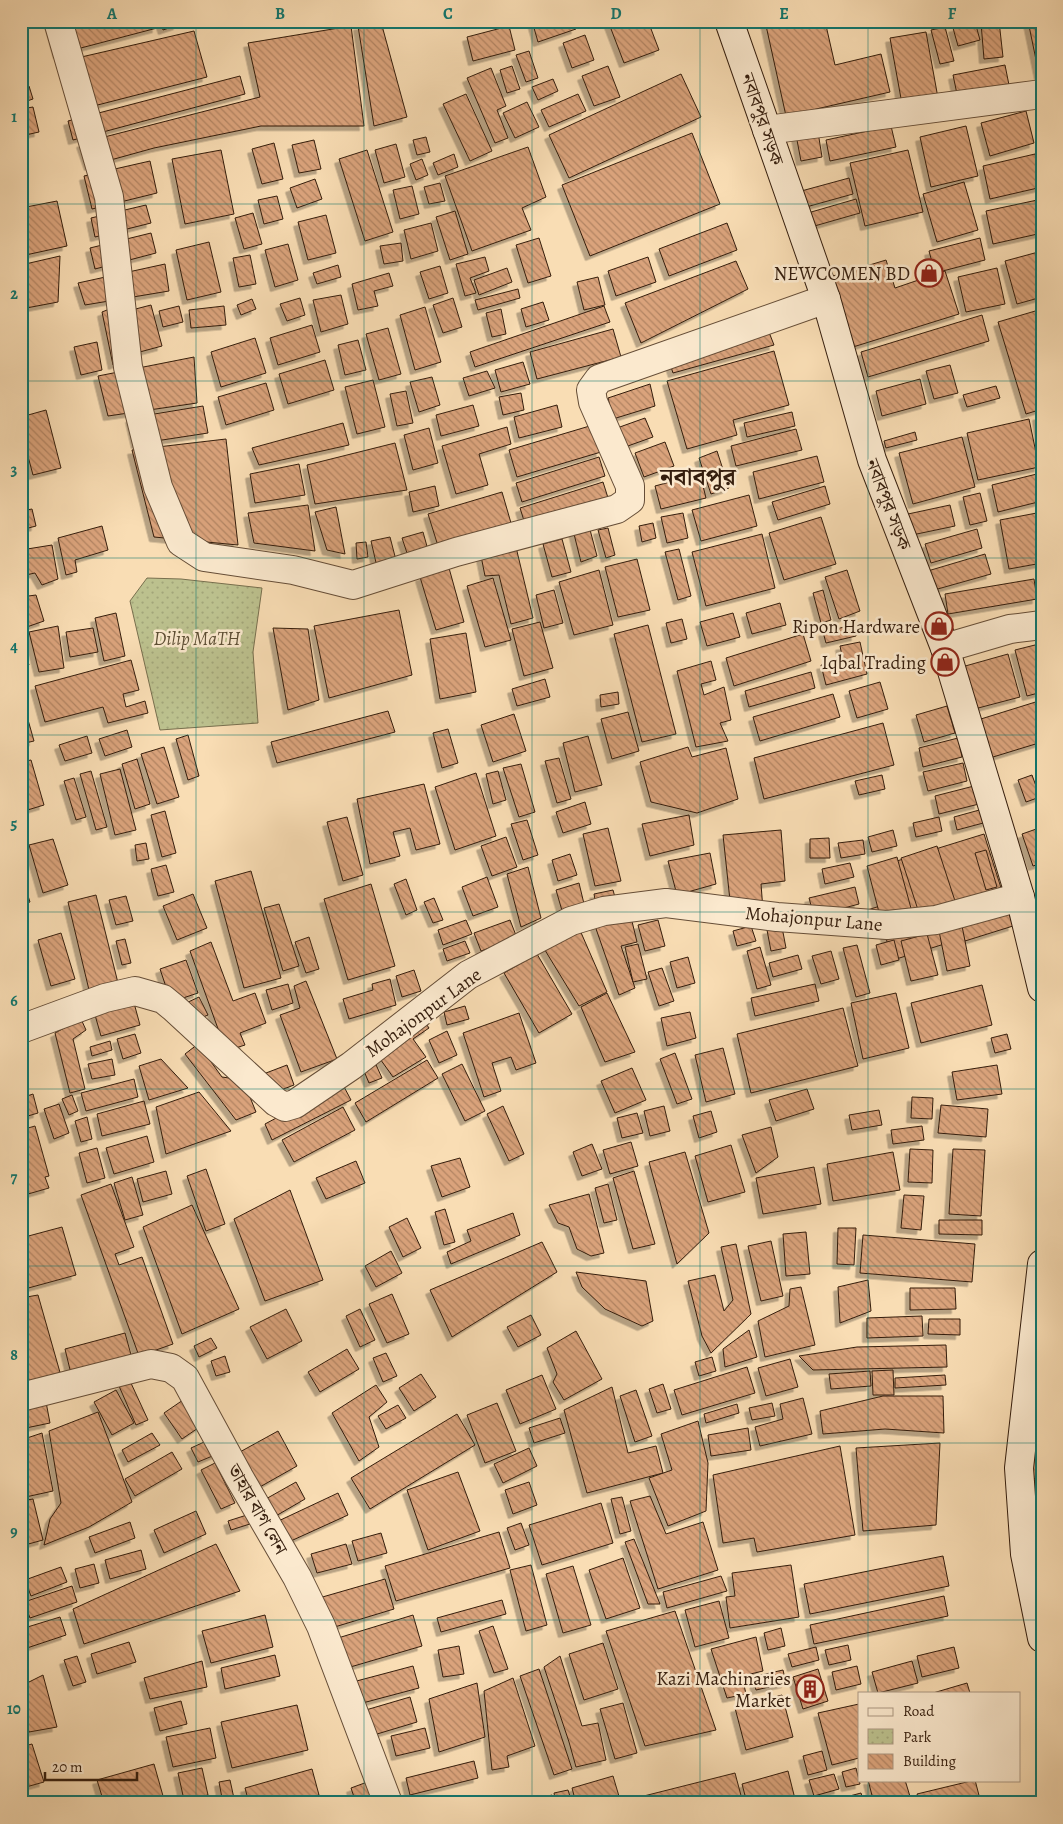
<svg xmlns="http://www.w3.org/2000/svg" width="1063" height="1824" font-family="Alegreya,'Noto Serif Bengali',serif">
  <defs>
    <pattern id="park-dots" width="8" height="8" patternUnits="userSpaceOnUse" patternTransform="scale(1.25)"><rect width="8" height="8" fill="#bcc18e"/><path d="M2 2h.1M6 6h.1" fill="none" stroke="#a2a579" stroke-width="1.8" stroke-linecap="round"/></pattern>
    <pattern id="building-back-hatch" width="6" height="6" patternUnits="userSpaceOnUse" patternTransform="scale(1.25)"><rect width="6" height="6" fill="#daa37b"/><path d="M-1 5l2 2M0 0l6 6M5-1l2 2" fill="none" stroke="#b28463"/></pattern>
    <filter id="shadow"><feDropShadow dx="-4.5" dy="4.5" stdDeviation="0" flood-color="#0004"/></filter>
  </defs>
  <rect width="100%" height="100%" fill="#f9ddb4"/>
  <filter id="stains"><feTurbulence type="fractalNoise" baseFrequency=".004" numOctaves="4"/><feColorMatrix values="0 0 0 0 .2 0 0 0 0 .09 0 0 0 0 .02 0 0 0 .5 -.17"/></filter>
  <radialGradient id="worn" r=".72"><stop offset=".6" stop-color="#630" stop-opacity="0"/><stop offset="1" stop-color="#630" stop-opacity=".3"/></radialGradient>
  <path fill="url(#park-dots)" stroke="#786f4e" d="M147 578 181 579 262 588 253 652 258 723 160 730 130 601Z"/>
  <g fill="url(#building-back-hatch)" stroke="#341d0d" filter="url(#shadow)">
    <path d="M49 21H155L157 28 58 54Z"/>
    <path d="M160 21H177L178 25 163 30Z"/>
    <path d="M532 21H573L576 29 538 42Z"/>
    <path d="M608 21H648L659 50 624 63Z"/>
    <path d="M765 21H825L835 65 881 54 890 92 786 116Z"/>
    <path d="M999 21 1003 57 984 59 981 23Z"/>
    <path d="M1028 21H1042V84H1041Z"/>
    <path d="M381 22 407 117 374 126 358 26Z"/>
    <path d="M975 22 980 40 958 46 953 28Z"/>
    <path d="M351 26 364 126H261L154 148 89 166 81 143 260 97 248 43Z"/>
    <path d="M509 26 515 50 473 61 467 37Z"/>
    <path d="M945 27 954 61 940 64 931 30Z"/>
    <path d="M194 31 207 77 78 110 64 61Z"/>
    <path d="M926 32 938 98 902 104 890 38Z"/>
    <path d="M585 35 594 60 572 68 563 43Z"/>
    <path d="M529 51 538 78 526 82 516 55Z"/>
    <path d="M1005 65 1009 85 957 94 953 75Z"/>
    <path d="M512 66 520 89 507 93 500 70Z"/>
    <path d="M608 66 620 97 594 106 582 76Z"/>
    <path d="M491 68 506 106 497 110 508 138 495 143 467 78Z"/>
    <path d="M681 74 701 117 569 178 549 135Z"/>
    <path d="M240 76 245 94 73 140 68 121Z"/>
    <path d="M553 79 558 91 538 100 532 87Z"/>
    <path d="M29 86 33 99 21 103V88Z"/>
    <path d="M466 94 492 151 470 161 443 104Z"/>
    <path d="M578 94 586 111 549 127 541 110Z"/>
    <path d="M527 102 539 127 515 138 503 113Z"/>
    <path d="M33 107 39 132 21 136V109Z"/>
    <path d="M1026 111 1034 143 990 156 981 123Z"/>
    <path d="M891 126 896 147 830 161 826 140Z"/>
    <path d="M966 126 978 176 931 187 920 137Z"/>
    <path d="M818 132 822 157 801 161 796 135Z"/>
    <path d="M692 133 720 204 590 256 562 185Z"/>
    <path d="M426 137 430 152 417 155 413 140Z"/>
    <path d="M314 140 321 169 299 173 292 145Z"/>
    <path d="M274 143 283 179 262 184 252 149Z"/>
    <path d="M396 144 405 177 384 183 375 150Z"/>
    <path d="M528 147 546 197 522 208 531 230 472 251 445 176Z"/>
    <path d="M221 150 234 214 185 224 172 159Z"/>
    <path d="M367 150 393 232 365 241 339 159Z"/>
    <path d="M908 150 923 212 865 226 850 163Z"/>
    <path d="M454 154 458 167 438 175 433 163Z"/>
    <path d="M1035 154 1042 187 990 199 983 166Z"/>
    <path d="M422 159 428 175 416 180 410 164Z"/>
    <path d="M150 161 157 193 92 209 84 176Z"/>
    <path d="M849 178 853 194 799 209 794 193Z"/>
    <path d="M315 179 322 199 297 208 290 188Z"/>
    <path d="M964 182 978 230 937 242 923 194Z"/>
    <path d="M440 183 445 201 429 204 424 187Z"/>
    <path d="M412 186 419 214 400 219 393 190Z"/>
    <path d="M277 196 283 219 264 224 258 200Z"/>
    <path d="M856 199 860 213 797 231 794 217Z"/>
    <path d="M1042 199V233L993 244 986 211Z"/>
    <path d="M57 201 67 246 21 256V208Z"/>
    <path d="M146 205 151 223 95 237 91 218Z"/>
    <path d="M455 211 468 254 450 260 436 217Z"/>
    <path d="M253 213 262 244 244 249 235 218Z"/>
    <path d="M326 215 336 253 308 260 298 222Z"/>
    <path d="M431 223 438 251 411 259 404 230Z"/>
    <path d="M727 223 737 250 669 276 659 249Z"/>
    <path d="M151 233 156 253 95 269 90 248Z"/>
    <path d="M539 238 551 276 528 283 516 245Z"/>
    <path d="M980 238 985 260 935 273 929 251Z"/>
    <path d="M209 242 221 292 187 300 176 250Z"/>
    <path d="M401 243 403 261 384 264 380 246Z"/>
    <path d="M288 244 298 280 275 287 265 250Z"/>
    <path d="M1042 251V297L1017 304 1005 261Z"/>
    <path d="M250 255 256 284 239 287 233 258Z"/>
    <path d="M60 256 58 302 21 309V265Z"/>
    <path d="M485 257 489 271 470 278 476 293 465 296 456 264Z"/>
    <path d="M648 257 656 282 616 296 608 271Z"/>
    <path d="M886 260 895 288 945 271 959 314 853 347 830 277Z"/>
    <path d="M736 261 748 289 641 343 625 303Z"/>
    <path d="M165 264 169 291 85 305 78 283Z"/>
    <path d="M338 265 341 277 317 284 313 273Z"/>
    <path d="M440 266 448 293 429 299 420 272Z"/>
    <path d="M507 268 512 282 479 295 474 280Z"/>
    <path d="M997 268 1005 304 966 312 958 277Z"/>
    <path d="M389 273 393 286 374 291 378 306 358 310 352 284Z"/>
    <path d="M598 277 605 305 584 310 577 282Z"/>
    <path d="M518 289 520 298 478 310 475 300Z"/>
    <path d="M341 295 348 324 321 332 313 300Z"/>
    <path d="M300 298 305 315 287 321 280 304Z"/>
    <path d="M453 298 462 327 443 333 433 305Z"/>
    <path d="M252 299 256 309 241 315 237 305Z"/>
    <path d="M543 302 549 320 526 327 521 309Z"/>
    <path d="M151 305 162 346 136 353 124 312Z"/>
    <path d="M179 306 183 322 163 327 159 311Z"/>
    <path d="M224 306 226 325 191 328 189 310Z"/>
    <path d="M604 306 610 322 475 367 470 352Z"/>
    <path d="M425 307 441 362 415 370 400 315Z"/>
    <path d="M112 308 124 361 113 365 102 312Z"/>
    <path d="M501 309 506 334 492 337 486 313Z"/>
    <path d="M1042 309V409L1026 414 998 322Z"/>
    <path d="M982 315 989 341 868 377 861 352Z"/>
    <path d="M765 322 774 345 673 373 668 358Z"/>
    <path d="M312 325 320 352 278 365 270 338Z"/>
    <path d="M388 328 401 374 379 380 366 334Z"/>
    <path d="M613 329 621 357 537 379 530 352Z"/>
    <path d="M255 338 266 373 221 387 211 352Z"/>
    <path d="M358 340 366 370 345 375 338 345Z"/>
    <path d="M97 342 102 370 81 375 74 347Z"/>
    <path d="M774 351 789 405 733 420 737 435 687 449 667 381Z"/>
    <path d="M194 357 197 403 108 416 98 376Z"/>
    <path d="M325 360 334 390 288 404 279 374Z"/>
    <path d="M523 362 530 384 501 392 495 370Z"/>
    <path d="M950 365 958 393 934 399 926 371Z"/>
    <path d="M487 371 495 388 469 396 463 378Z"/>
    <path d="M432 377 440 405 419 412 410 382Z"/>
    <path d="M920 379 926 404 882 416 876 391Z"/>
    <path d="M373 380 385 427 357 434 345 387Z"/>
    <path d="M266 383 274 410 226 425 218 397Z"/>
    <path d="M650 384 655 406 613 419 608 398Z"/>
    <path d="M996 386 1000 398 967 407 963 395Z"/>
    <path d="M406 391 413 423 397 426 390 394Z"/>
    <path d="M521 393 524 410 503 415 499 397Z"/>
    <path d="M473 405 479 426 441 436 436 415Z"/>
    <path d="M557 405 562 427 519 438 514 417Z"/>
    <path d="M203 406 208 433 136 444 130 418Z"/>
    <path d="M46 410 61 468 33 475 21 430V417Z"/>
    <path d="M792 412 795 426 747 437 744 423Z"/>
    <path d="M1042 415V452L1037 416Z"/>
    <path d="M645 418 653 437 625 447 617 428Z"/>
    <path d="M1029 419 1039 467 978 480 967 433Z"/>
    <path d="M343 423 349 445 259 465 252 448Z"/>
    <path d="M593 425 601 452 517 477 509 450Z"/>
    <path d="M507 427 511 444 479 454 488 485 456 494 442 446Z"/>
    <path d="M429 428 438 463 413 470 404 435Z"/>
    <path d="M796 429 802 450 736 466 731 446Z"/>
    <path d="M915 432 917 440 886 448 884 441Z"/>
    <path d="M962 437 975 487 913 504 899 453Z"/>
    <path d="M226 439 238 545 154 537 132 450Z"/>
    <path d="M665 442 674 466 644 477 635 453Z"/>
    <path d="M395 443 407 490 315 504 307 465Z"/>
    <path d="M717 451 729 488 711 494 699 458Z"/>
    <path d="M817 456 824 482 759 499 753 472Z"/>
    <path d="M599 457 605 476 522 502 516 483Z"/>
    <path d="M299 464 305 495 255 503 250 474Z"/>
    <path d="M1041 473 1042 501 998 512 992 485Z"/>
    <path d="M700 474 706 498 661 509 655 486Z"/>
    <path d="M603 482 609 501 526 527 520 508Z"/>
    <path d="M435 486 439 506 413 512 409 492Z"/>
    <path d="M825 486 830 504 778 520 772 502Z"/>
    <path d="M502 492 511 523 438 546 428 514Z"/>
    <path d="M980 493 987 521 970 525 963 497Z"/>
    <path d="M749 495 757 526 701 541 692 510Z"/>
    <path d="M308 505 315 551 254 543 248 513Z"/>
    <path d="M950 505 955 526 912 535 908 514Z"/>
    <path d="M336 507 345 554 327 550 315 512Z"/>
    <path d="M32 509 36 526 21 530V511Z"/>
    <path d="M1042 512V563L1009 569 1000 520Z"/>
    <path d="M683 513 688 538 667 543 661 517Z"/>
    <path d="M821 517 836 564 784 580 769 533Z"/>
    <path d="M653 523 656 538 642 542 639 526Z"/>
    <path d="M102 526 108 550 75 560 77 572 66 575 58 538Z"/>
    <path d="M589 526 597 556 581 562 573 530Z"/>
    <path d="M608 528 615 555 606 558 598 530Z"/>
    <path d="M977 529 982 548 931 563 925 544Z"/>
    <path d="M423 532 428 550 408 556 402 538Z"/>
    <path d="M762 534 775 588 706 606 692 552Z"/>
    <path d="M390 537 397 564 377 567 371 541Z"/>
    <path d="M562 539 571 572 552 577 543 544Z"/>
    <path d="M366 542 368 557 357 559 356 543Z"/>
    <path d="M515 543 533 618 511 624 499 575 485 576 480 551Z"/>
    <path d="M52 545 58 579 42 585 35 573 21 576V550Z"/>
    <path d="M679 549 691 596 678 600 665 552Z"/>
    <path d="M985 554 991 574 927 592 921 573Z"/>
    <path d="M637 559 650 610 618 617 605 567Z"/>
    <path d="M449 568 464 622 436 630 420 577Z"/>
    <path d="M599 570 613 625 574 635 559 582Z"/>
    <path d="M847 570 860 611 839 619 825 577Z"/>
    <path d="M493 578 511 640 485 647 467 586Z"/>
    <path d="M1034 579 1037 599 948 614 945 594Z"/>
    <path d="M554 590 563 623 544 628 536 595Z"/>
    <path d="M823 590 831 620 821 623 813 593Z"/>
    <path d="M36 595 44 621 21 629V597Z"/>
    <path d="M780 603 786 625 752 634 746 613Z"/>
    <path d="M399 610 412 675 329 698 314 626Z"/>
    <path d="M116 613 125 656 104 661 95 618Z"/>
    <path d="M733 613 740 637 707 646 700 622Z"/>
    <path d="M682 619 687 639 671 643 666 623Z"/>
    <path d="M540 622 553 668 524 676 512 629Z"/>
    <path d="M648 625 676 734 642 742 614 634Z"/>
    <path d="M853 625 856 636 826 643 823 632Z"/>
    <path d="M58 626 64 668 39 672 29 632Z"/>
    <path d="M93 628 98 652 70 657 66 632Z"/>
    <path d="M273 628 308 629 319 700 288 710Z"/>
    <path d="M466 633 476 692 440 699 430 639Z"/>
    <path d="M803 634 811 661 734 686 726 658Z"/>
    <path d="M21 639 29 665 21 667Z"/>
    <path d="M860 642 867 674 826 685 821 665 843 660 840 646Z"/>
    <path d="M1039 644 1042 656V692L1027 696 1015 650Z"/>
    <path d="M1008 654 1020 697 963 712 951 670Z"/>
    <path d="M131 660 139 690 123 694 126 707 145 701 148 713 108 723 103 707 45 722 35 686Z"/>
    <path d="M711 661 716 680 701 684 704 695 724 687 731 720 720 723 728 741 696 747 677 671Z"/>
    <path d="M811 672 815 688 749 707 745 691Z"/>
    <path d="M545 679 550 697 517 706 512 689Z"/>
    <path d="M880 682 888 709 857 718 849 691Z"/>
    <path d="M618 692 619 704 601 707 600 695Z"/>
    <path d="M833 694 840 717 760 741 753 717Z"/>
    <path d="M21 695 34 741 21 744Z"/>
    <path d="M1042 700V742L980 761 968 723Z"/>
    <path d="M947 706 955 733 924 742 916 715Z"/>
    <path d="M388 711 395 732 277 763 271 742Z"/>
    <path d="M628 712 639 751 612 759 601 719Z"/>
    <path d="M514 714 526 751 493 762 481 725Z"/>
    <path d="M883 723 894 765 764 799 754 758Z"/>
    <path d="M448 729 458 763 442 768 433 733Z"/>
    <path d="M127 730 132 747 105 756 99 739Z"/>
    <path d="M188 735 199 776 188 780 176 739Z"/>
    <path d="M87 736 92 753 65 761 59 745Z"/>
    <path d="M588 736 602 785 575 792 563 743Z"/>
    <path d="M958 738 962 757 923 767 919 748Z"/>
    <path d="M164 747 179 797 157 804 141 754Z"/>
    <path d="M688 747 692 757 726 748 738 799 697 813 651 802 640 762Z"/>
    <path d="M559 758 571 799 557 803 545 761Z"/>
    <path d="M137 759 150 804 135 809 122 764Z"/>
    <path d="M31 760 44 805 21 812V762Z"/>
    <path d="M963 763 967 781 928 791 923 772Z"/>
    <path d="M521 764 535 812 519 817 503 768Z"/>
    <path d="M120 769 136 830 115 835 100 774Z"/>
    <path d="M91 771 107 827 96 830 80 774Z"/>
    <path d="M498 771 506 800 493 804 486 774Z"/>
    <path d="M476 773 496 836 455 850 435 787Z"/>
    <path d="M882 775 885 789 859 795 855 781Z"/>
    <path d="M1032 775 1040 797 1026 802 1018 780Z"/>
    <path d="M74 778 86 817 76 820 64 781Z"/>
    <path d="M424 784 440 844 416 850 410 828 393 832 400 856 370 864 357 799Z"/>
    <path d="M974 786 979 804 939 814 935 796Z"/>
    <path d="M585 802 591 824 563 833 556 812Z"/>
    <path d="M983 809 987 822 957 830 954 817Z"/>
    <path d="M165 811 176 853 162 857 151 815Z"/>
    <path d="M689 815 694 845 650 856 642 824Z"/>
    <path d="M347 817 363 875 343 881 327 822Z"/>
    <path d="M939 817 942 831 916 837 913 823Z"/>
    <path d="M527 820 538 855 523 860 511 824Z"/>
    <path d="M1042 827V863L1033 866 1022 834Z"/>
    <path d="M608 828 621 881 595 886 583 834Z"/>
    <path d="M781 830 785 881 761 884 763 910H731L723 835Z"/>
    <path d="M893 830 897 846 872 852 868 837Z"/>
    <path d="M984 834 1013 926 965 941 958 919 948 922 954 941 893 960 883 929 852 915 883 905 871 869Z"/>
    <path d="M506 837 517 867 492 876 481 846Z"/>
    <path d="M829 838 830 858H810V839Z"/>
    <path d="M53 839 68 885 43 893 29 845Z"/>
    <path d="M863 840 865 854 841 858 838 843Z"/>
    <path d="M146 843 149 859 137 861 135 845Z"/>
    <path d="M937 846 957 907 921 919 901 858Z"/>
    <path d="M986 850 997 887 986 890 975 853Z"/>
    <path d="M710 853 716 884 677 895 668 861Z"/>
    <path d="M570 854 577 875 558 881 552 860Z"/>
    <path d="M897 857 912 912 881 920 867 866Z"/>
    <path d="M850 863 854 877 825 884 822 869Z"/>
    <path d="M166 865 174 892 158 896 151 869Z"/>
    <path d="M528 867 541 918 521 927 507 874Z"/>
    <path d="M251 871 281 978 244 988 215 881Z"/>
    <path d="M21 874 30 902 21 905Z"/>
    <path d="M487 877 498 907 473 916 462 887Z"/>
    <path d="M406 879 417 910 406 915 394 884Z"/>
    <path d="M579 883 585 908 563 914 556 890Z"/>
    <path d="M371 884 395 966 348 980 324 899Z"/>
    <path d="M855 887 859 904 814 916 809 898Z"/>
    <path d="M613 890 616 901 596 905 594 894Z"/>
    <path d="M193 894 207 928 177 940 163 906Z"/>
    <path d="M96 895 118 983 89 990 68 902Z"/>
    <path d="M126 896 133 921 116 925 109 900Z"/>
    <path d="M434 898 443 920 433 923 424 902Z"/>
    <path d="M279 904 299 966 283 971 264 908Z"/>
    <path d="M630 913 637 942 621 946 635 988 619 995 594 923Z"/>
    <path d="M466 920 472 934 443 945 438 930Z"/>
    <path d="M510 920 517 938 481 951 474 933Z"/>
    <path d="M658 920 665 946 645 951 638 925Z"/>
    <path d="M961 921 970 966 947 971 938 926Z"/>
    <path d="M751 926 756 941 737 946 733 931Z"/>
    <path d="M782 927 786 948 771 951 767 930Z"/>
    <path d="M579 928 607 992 579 1006 540 942Z"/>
    <path d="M61 933 75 979 51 986 38 940Z"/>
    <path d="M927 934 938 975 911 981 901 941Z"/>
    <path d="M309 937 319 969 306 973 295 942Z"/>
    <path d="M125 939 131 963 122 965 116 941Z"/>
    <path d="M894 940 899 960 881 965 876 945Z"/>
    <path d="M465 941 470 953 447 961 443 949Z"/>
    <path d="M211 942 233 1001 255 993 266 1023 240 1033 245 1045 226 1051 190 951Z"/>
    <path d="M638 944 647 979 633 982 625 947Z"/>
    <path d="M857 945 870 993 856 997 843 948Z"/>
    <path d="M760 947 771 985 757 989 747 951Z"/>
    <path d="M831 951 839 979 821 984 812 956Z"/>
    <path d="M537 954 572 1014 539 1033 504 973Z"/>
    <path d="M798 955 802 969 773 977 769 963Z"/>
    <path d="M688 957 695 983 677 988 670 962Z"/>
    <path d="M186 960 198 993 171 1002 160 969Z"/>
    <path d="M662 968 674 1001 659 1006 648 972Z"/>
    <path d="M414 970 421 991 402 997 396 976Z"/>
    <path d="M390 979 396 1005 349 1019 343 999 373 990 372 984Z"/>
    <path d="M306 981 337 1059 301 1072 280 1015 300 1008 294 986Z"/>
    <path d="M288 984 293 1003 272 1010 266 990Z"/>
    <path d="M815 984 819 1001 755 1016 751 998Z"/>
    <path d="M982 985 992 1025 921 1043 911 1003Z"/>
    <path d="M607 993 635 1052 605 1062 581 1007Z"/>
    <path d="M896 993 909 1048 863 1059 851 1003Z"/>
    <path d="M199 997 208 1015 194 1021 186 1003Z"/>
    <path d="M134 1003 140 1025 101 1036 95 1015Z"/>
    <path d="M465 1006 469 1019 447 1025 444 1012Z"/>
    <path d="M843 1008 858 1066 751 1093 737 1034Z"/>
    <path d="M690 1012 696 1038 667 1046 661 1018Z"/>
    <path d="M519 1013 536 1063 516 1070 511 1057 492 1063 501 1091 484 1097 463 1033Z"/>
    <path d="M422 1018 429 1028 413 1039 426 1057 393 1077 378 1056Z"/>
    <path d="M81 1019 86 1030 73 1039 85 1089 70 1093 55 1033Z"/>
    <path d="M447 1031 457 1055 439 1063 429 1040Z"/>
    <path d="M135 1034 141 1053 123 1059 117 1039Z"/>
    <path d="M1007 1034 1011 1049 995 1053 991 1038Z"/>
    <path d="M110 1041 112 1050 92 1056 90 1047Z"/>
    <path d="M198 1044 222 1077 243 1080 256 1112 236 1120 185 1054Z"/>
    <path d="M723 1048 735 1094 706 1102 695 1055Z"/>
    <path d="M675 1053 692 1099 677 1104 660 1059Z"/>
    <path d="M373 1058 382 1078 369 1083 361 1064Z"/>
    <path d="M112 1059 115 1075 92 1079 88 1064Z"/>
    <path d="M161 1059 188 1088 149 1100 139 1066Z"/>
    <path d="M427 1060 438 1078 366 1122 355 1103Z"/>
    <path d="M462 1064 485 1111 465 1121 442 1074Z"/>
    <path d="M287 1065 294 1085 273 1093 266 1073Z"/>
    <path d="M997 1065 1002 1094 957 1100 952 1072Z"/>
    <path d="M632 1068 646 1100 615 1113 601 1081Z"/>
    <path d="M134 1079 138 1097 86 1111 81 1093Z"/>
    <path d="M342 1083 351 1100 272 1140 265 1124Z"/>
    <path d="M807 1089 814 1109 776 1121 769 1100Z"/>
    <path d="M199 1092 231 1131 166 1154 156 1107Z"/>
    <path d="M33 1094 38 1113 21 1118V1098Z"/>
    <path d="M72 1095 78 1111 69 1115 62 1099Z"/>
    <path d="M912 1097 933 1098 932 1119 911 1118Z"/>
    <path d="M144 1101 150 1124 102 1136 97 1114Z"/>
    <path d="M59 1104 69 1133 54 1139 44 1109Z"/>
    <path d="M941 1105 988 1109 986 1137 938 1133Z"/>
    <path d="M503 1106 524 1154 509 1161 487 1114Z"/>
    <path d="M664 1106 670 1131 650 1136 644 1111Z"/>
    <path d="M343 1107 355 1130 294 1162 282 1140Z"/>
    <path d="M879 1110 882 1125 852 1130 849 1115Z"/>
    <path d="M711 1111 717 1132 699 1138 693 1116Z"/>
    <path d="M637 1113 643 1133 622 1138 617 1118Z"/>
    <path d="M87 1117 92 1139 81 1142 75 1121Z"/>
    <path d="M35 1126 49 1176 45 1177 49 1188 21 1196V1173L27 1172 21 1150V1130Z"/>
    <path d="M922 1126 924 1140 893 1144 891 1130Z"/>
    <path d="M771 1127 778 1157 756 1173 742 1135Z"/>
    <path d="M147 1136 154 1162 114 1174 106 1148Z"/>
    <path d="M631 1142 638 1166 610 1174 603 1150Z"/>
    <path d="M592 1144 602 1169 582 1176 573 1152Z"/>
    <path d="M731 1145 745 1192 708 1202 695 1156Z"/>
    <path d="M97 1148 105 1178 87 1183 79 1153Z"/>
    <path d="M910 1149 933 1150 932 1183 908 1182Z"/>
    <path d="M953 1149 985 1150 981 1216 949 1214Z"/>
    <path d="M685 1152 709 1233 677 1264 649 1162Z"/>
    <path d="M893 1152 900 1190 833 1201 827 1164Z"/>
    <path d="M460 1158 470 1187 442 1197 431 1166Z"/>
    <path d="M356 1161 365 1183 326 1199 316 1178Z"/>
    <path d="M814 1167 821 1204 763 1214 756 1178Z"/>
    <path d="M206 1169 225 1224 206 1231 187 1176Z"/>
    <path d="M166 1171 172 1194 143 1202 137 1179Z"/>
    <path d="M634 1171 655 1244 633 1249 613 1178Z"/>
    <path d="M132 1177 143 1215 125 1220 114 1183Z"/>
    <path d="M111 1184 134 1247 115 1254 119 1265 142 1257 173 1344 139 1356 81 1195Z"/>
    <path d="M608 1184 617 1220 604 1223 595 1188Z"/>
    <path d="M290 1190 323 1280 265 1301 234 1219Z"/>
    <path d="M589 1194 604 1253 591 1256 577 1249 569 1227 558 1223 549 1205Z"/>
    <path d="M904 1195 924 1196 921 1230 901 1228Z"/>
    <path d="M192 1205 239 1309 182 1334 143 1227Z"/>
    <path d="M445 1209 455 1242 444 1245 435 1212Z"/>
    <path d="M513 1213 520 1235 451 1264 447 1252 471 1241 467 1230Z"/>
    <path d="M407 1218 421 1248 403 1257 389 1227Z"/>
    <path d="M939 1220H982V1235L939 1234Z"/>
    <path d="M62 1227 76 1275 21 1290V1238Z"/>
    <path d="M838 1228H856L854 1265 837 1264Z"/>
    <path d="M806 1232 810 1274 786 1276 783 1234Z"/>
    <path d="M863 1235 975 1244 972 1282 860 1273Z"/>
    <path d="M771 1241 783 1296 761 1301 748 1246Z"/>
    <path d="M542 1242 557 1272 452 1337 430 1290Z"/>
    <path d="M736 1244 751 1314 711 1353 702 1336 688 1281 715 1275 724 1311 733 1300 721 1247Z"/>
    <path d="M391 1251 402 1273 376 1287 365 1266Z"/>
    <path d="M576 1272 646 1281 653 1321 642 1326 605 1309 582 1287Z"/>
    <path d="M868 1280 871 1311 840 1323 838 1287Z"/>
    <path d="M801 1287 815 1345 765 1357 758 1321 789 1306 790 1289Z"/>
    <path d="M910 1288H955L956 1309 910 1310Z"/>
    <path d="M392 1294 409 1334 387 1343 369 1304Z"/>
    <path d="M38 1295 63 1383 21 1391V1298Z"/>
    <path d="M286 1309 302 1341 267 1359 250 1327Z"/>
    <path d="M360 1309 375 1340 360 1347 346 1316Z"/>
    <path d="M531 1315 541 1335 518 1347 507 1327Z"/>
    <path d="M922 1316 923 1336 867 1338V1318Z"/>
    <path d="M929 1319H960V1335L928 1334Z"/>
    <path d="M749 1330 757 1357 725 1367 723 1349Z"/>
    <path d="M576 1331 602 1379 564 1400 553 1382 557 1374 547 1348Z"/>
    <path d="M125 1333 133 1362 72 1378 65 1349Z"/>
    <path d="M211 1338 217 1348 199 1357 194 1346Z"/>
    <path d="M946 1345 947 1367 813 1370 799 1356 857 1347Z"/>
    <path d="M347 1349 359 1369 320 1392 308 1372Z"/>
    <path d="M386 1353 397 1376 383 1382 373 1358Z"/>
    <path d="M225 1356 230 1372 216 1376 211 1361Z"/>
    <path d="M712 1357 716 1371 699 1376 695 1362Z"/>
    <path d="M790 1359 798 1387 766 1396 758 1368Z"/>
    <path d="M747 1367 755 1393 682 1415 674 1390Z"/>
    <path d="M893 1370 894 1395H873L872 1371Z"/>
    <path d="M870 1371 871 1386 831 1389 829 1374Z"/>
    <path d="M421 1374 436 1397 414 1411 399 1388Z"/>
    <path d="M542 1375 556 1409 520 1424 506 1390Z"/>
    <path d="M945 1375 946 1385 895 1388V1378Z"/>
    <path d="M130 1381 148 1420 136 1425 119 1386Z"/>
    <path d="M663 1384 671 1409 657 1413 649 1389Z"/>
    <path d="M376 1385 387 1402 369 1417 379 1447 359 1461 332 1413Z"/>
    <path d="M612 1387 628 1453 656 1446 663 1473 587 1493 564 1410Z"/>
    <path d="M116 1390 134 1423 112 1435 94 1402Z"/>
    <path d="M636 1390 652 1436 635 1442 620 1396Z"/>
    <path d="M883 1396H943L944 1433 885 1429 823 1434 820 1411Z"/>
    <path d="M803 1398 812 1434 760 1446 755 1427 783 1419 780 1404Z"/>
    <path d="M183 1400 201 1426 182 1439 164 1413Z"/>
    <path d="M46 1402 50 1423 21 1429V1406Z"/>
    <path d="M497 1403 516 1451 485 1463 467 1415Z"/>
    <path d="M772 1403 775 1416 752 1420 749 1408Z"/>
    <path d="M737 1404 739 1413 706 1423 704 1414Z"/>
    <path d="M398 1405 406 1418 386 1429 378 1416Z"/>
    <path d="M98 1412 132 1502 89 1527 44 1545 50 1519 61 1503 49 1431Z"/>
    <path d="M457 1414 475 1445 370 1509 351 1478Z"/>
    <path d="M560 1418 565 1433 534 1443 529 1428Z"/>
    <path d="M698 1421 708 1463 706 1511 668 1526 649 1478 672 1470 661 1434Z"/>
    <path d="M1042 1422V1477L1025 1481 1027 1425Z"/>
    <path d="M748 1428 751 1450 711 1456 708 1435Z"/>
    <path d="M278 1431 297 1466 258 1488 238 1453Z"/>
    <path d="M42 1433 53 1491 21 1498V1440Z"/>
    <path d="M152 1433 160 1445 128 1462 122 1450Z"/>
    <path d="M215 1437 222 1452 198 1462 191 1448Z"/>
    <path d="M940 1443 936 1525 863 1531 856 1448Z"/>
    <path d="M840 1446 855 1535 757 1552 754 1538 723 1543 713 1475Z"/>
    <path d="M529 1448 537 1466 503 1483 494 1464Z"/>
    <path d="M172 1452 182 1469 135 1496 125 1479Z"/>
    <path d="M215 1463 235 1503 221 1509 201 1470Z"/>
    <path d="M458 1472 480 1531 428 1550 407 1490Z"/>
    <path d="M1042 1479V1579L1020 1484Z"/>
    <path d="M296 1482 305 1499 274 1517 264 1500Z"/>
    <path d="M529 1482 537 1505 513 1514 505 1490Z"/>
    <path d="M338 1493 348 1515 282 1545 272 1524Z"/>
    <path d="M650 1496 666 1534 703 1522 718 1570 658 1589 630 1501Z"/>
    <path d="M622 1497 631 1531 620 1534 611 1499Z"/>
    <path d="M33 1499 43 1540 21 1546V1501Z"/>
    <path d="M601 1503 613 1543 542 1565 529 1525Z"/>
    <path d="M196 1511 206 1534 164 1553 154 1530Z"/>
    <path d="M250 1514 253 1523 231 1530 228 1521Z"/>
    <path d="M130 1522 135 1538 95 1553 89 1537Z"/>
    <path d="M521 1523 529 1545 515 1550 507 1528Z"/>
    <path d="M499 1532 510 1568 396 1601 385 1566Z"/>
    <path d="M381 1533 387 1553 358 1561 352 1541Z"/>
    <path d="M634 1539 660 1604H648L625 1542Z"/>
    <path d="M216 1544 240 1591 84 1644 73 1609Z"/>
    <path d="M346 1544 352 1564 317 1573 311 1554Z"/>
    <path d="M141 1550 146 1569 110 1579 105 1560Z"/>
    <path d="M943 1556 949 1586 810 1614 804 1584Z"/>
    <path d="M623 1558 640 1608 606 1619 589 1570Z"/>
    <path d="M94 1564 99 1583 80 1588 75 1569Z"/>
    <path d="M531 1565 547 1625 526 1631 510 1570Z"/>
    <path d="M791 1565 799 1617 730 1628 726 1597 735 1596 732 1573Z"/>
    <path d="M573 1566 591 1625 563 1633 546 1574Z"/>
    <path d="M61 1567 67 1582 31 1596 25 1580Z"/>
    <path d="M721 1576 727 1591 667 1608 663 1592Z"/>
    <path d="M385 1579 394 1609 328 1629 319 1598Z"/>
    <path d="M72 1586 77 1602 30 1618 24 1602Z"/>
    <path d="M944 1596 948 1616 814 1644 810 1625Z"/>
    <path d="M502 1600 506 1614 441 1632 437 1618Z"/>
    <path d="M719 1601 729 1638 695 1647 685 1610Z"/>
    <path d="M675 1611 716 1730 645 1746 606 1631Z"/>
    <path d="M265 1615 273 1647 211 1663 202 1631Z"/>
    <path d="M413 1615 422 1646 347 1668 338 1638Z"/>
    <path d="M60 1617 66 1635 27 1648 21 1629Z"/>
    <path d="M493 1626 508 1669 494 1673 479 1631Z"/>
    <path d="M781 1628 785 1646 768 1650 764 1633Z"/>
    <path d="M756 1637 763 1671 742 1676 746 1694 727 1698 711 1649Z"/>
    <path d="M129 1642 136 1662 97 1674 91 1654Z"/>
    <path d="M603 1643 618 1689 584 1700 569 1654Z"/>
    <path d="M848 1645 851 1660 829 1665 825 1650Z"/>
    <path d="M459 1646 464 1674 443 1677 438 1650Z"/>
    <path d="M816 1647 819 1660 792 1667 788 1654Z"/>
    <path d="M954 1647 959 1668 922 1677 917 1656Z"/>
    <path d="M275 1655 280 1676 225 1689 221 1668Z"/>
    <path d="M77 1656 86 1682 73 1686 64 1660Z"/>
    <path d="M560 1656 582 1726 598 1723 606 1760 576 1767 569 1742 544 1667Z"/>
    <path d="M202 1661 207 1687 150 1699 144 1678Z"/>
    <path d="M912 1661 918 1683 878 1693 872 1672Z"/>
    <path d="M413 1666 419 1688 355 1705 349 1683Z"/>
    <path d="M857 1666 861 1684 836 1690 832 1672Z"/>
    <path d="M539 1669 572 1769 554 1775 520 1676Z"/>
    <path d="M818 1669 828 1701 803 1709 793 1677Z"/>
    <path d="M783 1670 786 1683 756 1690 753 1677Z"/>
    <path d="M43 1675 57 1727 29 1732 21 1703V1686Z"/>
    <path d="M513 1678 535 1746 507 1756 509 1767 492 1770 484 1691Z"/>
    <path d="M477 1683 485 1737 439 1752 429 1699Z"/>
    <path d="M967 1683 970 1693H933Z"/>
    <path d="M782 1695 793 1737 746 1750 735 1708Z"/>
    <path d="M410 1697 417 1722 367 1737 359 1712Z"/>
    <path d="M181 1701 187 1724 160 1731 154 1708Z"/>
    <path d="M623 1703 637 1753 615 1759 600 1709Z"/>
    <path d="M859 1704V1758L832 1765 818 1713Z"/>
    <path d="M297 1705 308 1750 232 1768 221 1722Z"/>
    <path d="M210 1728 216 1758 173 1767 166 1737Z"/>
    <path d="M425 1728 430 1748 396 1756 391 1736Z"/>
    <path d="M32 1744 44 1782 26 1787 21 1770V1747Z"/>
    <path d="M822 1751 827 1770 808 1775 803 1756Z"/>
    <path d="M474 1761 478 1778 410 1795 406 1778Z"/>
    <path d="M154 1764 165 1803H104L97 1780Z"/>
    <path d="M202 1768 208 1795 184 1800 178 1773Z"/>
    <path d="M856 1768 860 1784 846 1787 842 1772Z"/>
    <path d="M312 1769 319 1795 291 1803H249L245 1788Z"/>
    <path d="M788 1771 796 1803H747L742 1784Z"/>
    <path d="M735 1773 743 1803H624V1801Z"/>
    <path d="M834 1774 839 1789 814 1796 809 1780Z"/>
    <path d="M613 1776 621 1803H576L572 1788Z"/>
    <path d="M230 1780 235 1803H201L222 1798 219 1782Z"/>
    <path d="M868 1780H905L912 1803H874Z"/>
    <path d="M975 1780 981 1803H920L917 1794Z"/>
    <path d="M370 1781 379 1803H356L351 1788Z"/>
    <path d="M568 1790 572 1803H556L554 1793Z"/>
    <path d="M861 1793 864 1803H843L842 1798Z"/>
    <path d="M552 1795 554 1803H522Z"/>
  </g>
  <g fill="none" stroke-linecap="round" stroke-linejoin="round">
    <g stroke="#654d37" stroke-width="30">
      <g id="minor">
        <path d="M58 21 109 197 128 367 158 487 181 542 204 557 293 570 353 585 456 552 617 509 630 500V486L593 402 591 390 599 379 826 299"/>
        <path d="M767 130 1042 94"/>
        <path d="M945 648 1010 629 1042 625"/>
        <path d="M21 1029 105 998 135 991 163 999 174 1008 276 1102 285 1107 295 1104 351 1066 468 975 571 921 604 911 666 903 777 917 887 925 936 920 1020 897"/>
        <path d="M21 1397 151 1364 171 1368 185 1378 239 1477 297 1577 321 1626 388 1803"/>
      </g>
    </g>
    <g stroke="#341d0d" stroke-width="30">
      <g id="secondary">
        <path d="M729 21 826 299 872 460 945 648 1020 897 1042 988"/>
        <path d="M1042 1264 1019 1468 1025 1554 1042 1638"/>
      </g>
    </g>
    <use href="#minor" stroke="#fbe9ce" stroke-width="28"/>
    <use href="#secondary" stroke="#fbe9ce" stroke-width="28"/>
  </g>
  <path fill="none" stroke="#0f766e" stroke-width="1" stroke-opacity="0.55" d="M196 21V1803M364 21V1803M532 21V1803M700 21V1803M868 21V1693M21 204H1042M21 381H1042M21 558H1042M21 735H1042M21 912H1042M21 1089H1042M21 1266H1042M21 1443H1042M21 1620H1042M868 1780V1803"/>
  <defs>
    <g id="shop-ring" transform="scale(1.4375)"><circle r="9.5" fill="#fbe9ce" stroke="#8f2418" stroke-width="1.5"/><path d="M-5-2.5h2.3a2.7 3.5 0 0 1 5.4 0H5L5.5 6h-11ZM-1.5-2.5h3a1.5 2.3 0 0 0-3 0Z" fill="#8f2418"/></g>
    <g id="building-ring" transform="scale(1.4375)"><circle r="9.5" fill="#fbe9ce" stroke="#8f2418" stroke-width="1.5"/><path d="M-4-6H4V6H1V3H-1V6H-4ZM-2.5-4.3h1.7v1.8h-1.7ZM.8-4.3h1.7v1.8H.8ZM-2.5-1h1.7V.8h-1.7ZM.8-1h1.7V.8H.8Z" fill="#8f2418"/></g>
  </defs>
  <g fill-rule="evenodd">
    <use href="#shop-ring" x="929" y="273"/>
    <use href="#shop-ring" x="939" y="626"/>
    <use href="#shop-ring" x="945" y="662"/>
    <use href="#building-ring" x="810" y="1689"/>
  </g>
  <g text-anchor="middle" stroke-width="5" stroke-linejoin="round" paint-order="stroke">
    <g font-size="19" fill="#341d0d" stroke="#fbe9ce">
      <text transform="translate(763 119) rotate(71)" y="7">নবাবপুর সড়ক</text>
      <text transform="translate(889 504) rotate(69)" y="7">নবাবপুর সড়ক</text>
      <text transform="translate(814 918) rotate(5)" y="7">Mohajonpur Lane</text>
      <text transform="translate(423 1012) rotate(-36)" y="7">Mohajonpur Lane</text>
      <text transform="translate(258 1509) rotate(60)" y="7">তাহার বাগ লেন</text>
    </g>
    <g font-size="19" fill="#341d0d" stroke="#fbe9ce" text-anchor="end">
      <text x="910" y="280">NEWCOMEN BD</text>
      <text x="920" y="633">Ripon Hardware</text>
      <text x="926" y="669">Iqbal Trading</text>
      <text x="791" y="1685">Kazi Machinaries<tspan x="791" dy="22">Market</tspan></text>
    </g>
    <g font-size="19" font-style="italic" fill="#5d4e34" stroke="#fbe9ce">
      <text x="197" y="645">Dilip MaTH</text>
    </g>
    <g font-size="24" font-weight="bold" fill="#341d0d" stroke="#fbe9ce">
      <text x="698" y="485">নবাবপুর</text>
    </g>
  </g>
  <rect width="1063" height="1824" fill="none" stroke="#f9ddb4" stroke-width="55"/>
  <rect x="858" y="1692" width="162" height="90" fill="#fbe9ce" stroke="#ab9781"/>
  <rect x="868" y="1708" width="25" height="8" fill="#fbe9ce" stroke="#ab9781"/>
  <text x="903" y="1716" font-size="15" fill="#341d0d">Road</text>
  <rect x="868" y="1729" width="25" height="15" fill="url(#park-dots)" stroke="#ab9781"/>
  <text x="903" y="1742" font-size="15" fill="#341d0d">Park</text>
  <rect x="868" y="1754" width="25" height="15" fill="url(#building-back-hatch)" stroke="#ab9781"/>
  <text x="903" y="1766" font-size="15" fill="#341d0d">Building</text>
  <path d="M45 1772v8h92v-8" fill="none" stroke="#341d0d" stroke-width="2.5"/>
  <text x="52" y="1772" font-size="15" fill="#341d0d" stroke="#fbe9ce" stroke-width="4" paint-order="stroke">20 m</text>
  <rect x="28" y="28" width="1008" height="1768" fill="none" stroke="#0f766e" stroke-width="2"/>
  <g font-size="16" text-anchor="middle" font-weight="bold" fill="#0f766e">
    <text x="112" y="19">A</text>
    <text x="280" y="19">B</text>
    <text x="448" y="19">C</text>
    <text x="616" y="19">D</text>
    <text x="784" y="19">E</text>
    <text x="952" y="19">F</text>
    <text x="14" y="122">1</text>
    <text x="14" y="299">2</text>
    <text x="14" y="475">3</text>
    <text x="14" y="652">4</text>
    <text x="14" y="829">5</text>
    <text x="14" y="1006">6</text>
    <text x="14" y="1183">7</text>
    <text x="14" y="1360">8</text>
    <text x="14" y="1537">9</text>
    <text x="14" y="1714">10</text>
  </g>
  <rect width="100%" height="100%" filter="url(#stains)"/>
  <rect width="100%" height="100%" fill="url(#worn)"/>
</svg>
